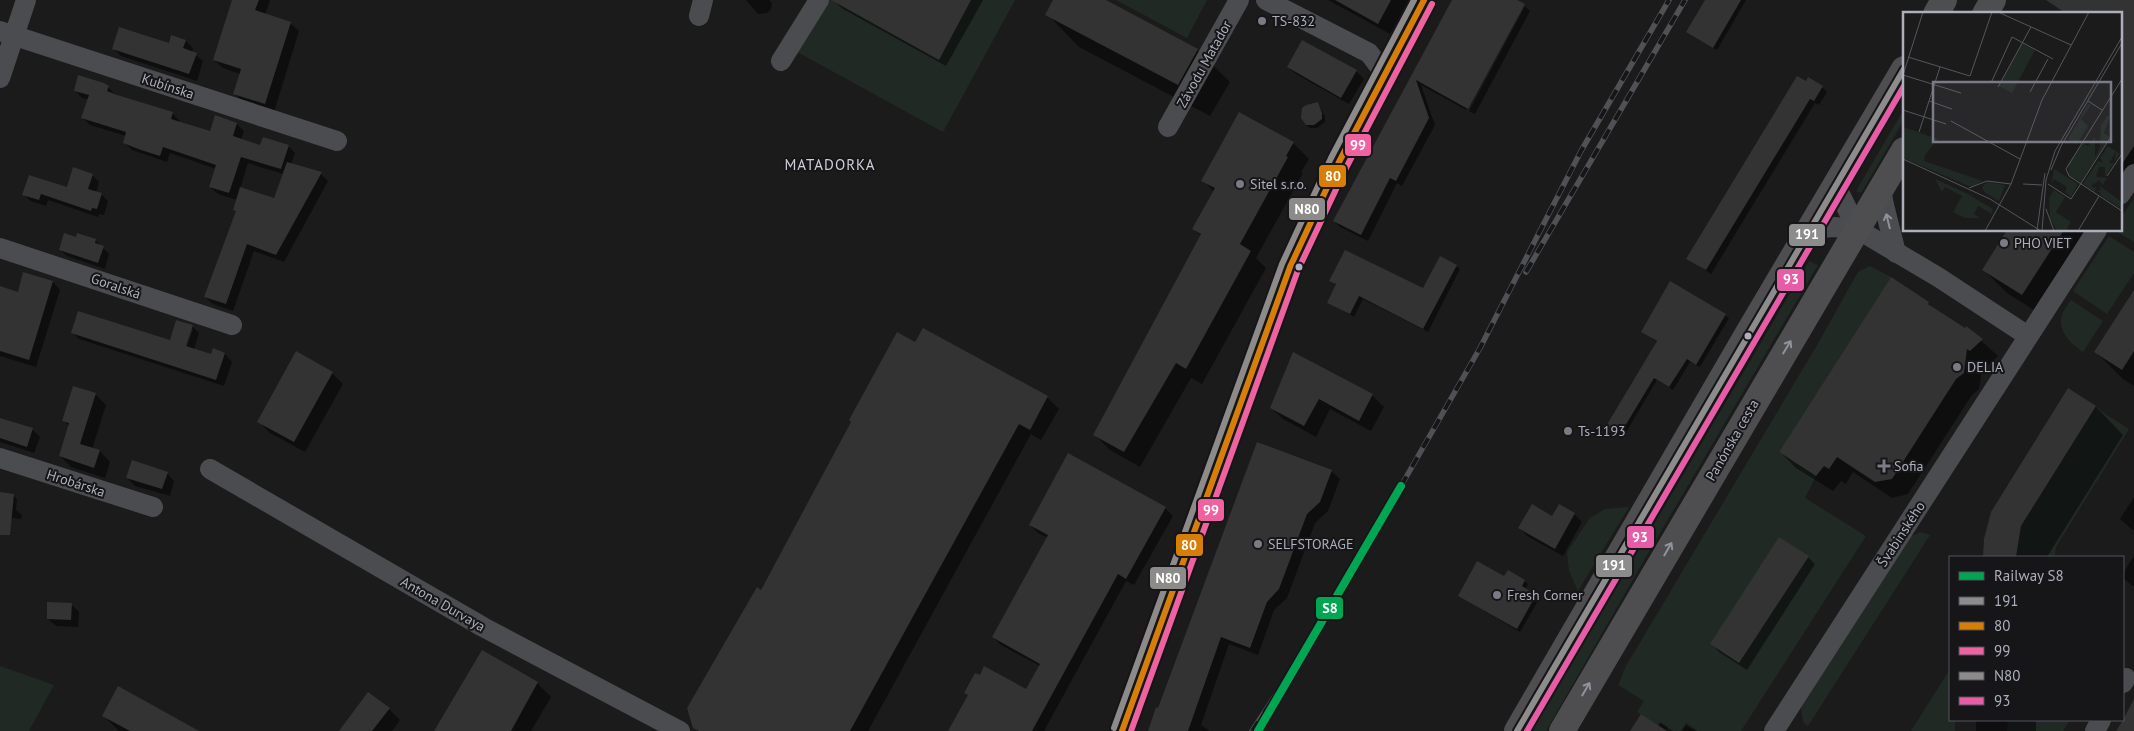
<svg xmlns="http://www.w3.org/2000/svg" width="2134" height="731" font-family="'PT Sans',sans-serif">
  <rect width="100%" height="100%" fill="#1b1b1c"/>
  <g fill="#212924">
    <path d="M816 0H1015L943 132 790 48Z"/>
    <path d="M1116 0H1207L1187 38Z"/>
    <path d="M1904 109V120L1861 193 1856 191Z"/>
    <path d="M2134 198V242L2114 230H2120V219Z"/>
    <path d="M2109 236 2134 252V273L2107 314 2073 291Z"/>
    <path d="M1809 261 1818 265 1650 550 1546 731H1532Z"/>
    <path d="M1870 266 1891 277 1779 452 1816 476 1805 498 1866 536 1741 731H1698L1686 723 1681 731H1665L1668 727 1660 722 1658 725 1637 712 1644 701 1618 685 1626 666 1817 345 1858 272Z"/>
    <path d="M2071 300 2103 321 2083 352C2071 344 2057 331 2062 315 2064 310 2068 304 2071 300Z"/>
    <path d="M2096 406 2101 411 2129 429 2056 547 2055 557H2016L2021 526Z"/>
    <path d="M1629 507 1578 591 1569 571 1567 552 1590 518 1605 509Z"/>
    <path d="M1921 532 1930 535 1808 726 1803 722 1801 707 1911 536Z"/>
    <path d="M0 666 54 685 29 731H0Z"/>
    <path d="M1950 669V720H1955V731H1911Z"/>
    <path d="M2008 720H2070L2063 731H2007Z"/>
  </g>
  <g fill="#0007" fill-rule="evenodd">
    <path d="M233 0H270L265 15 290 23 299 31 274 112 243 102 234 93 240 74 223 68 214 60Z"/>
    <path d="M746 0H769L772 3 771 9 767 13 758 14Z"/>
    <path d="M836 0H983L946 66 843 9 835 2Z"/>
    <path d="M1054 0H1103L1197 50 1230 82 1210 116 1079 47 1047 14Z"/>
    <path d="M1328 0H1414L1401 22 1398 20 1390 34Z"/>
    <path d="M1453 0H1515L1524 5 1466 110 1421 85 1435 125 1402 186 1397 183 1368 241 1340 227 1334 221Z"/>
    <path d="M1706 0H1746L1717 50 1688 32Z"/>
    <path d="M2062 0H2134V191L2120 188V14H2065L2058 6Z"/>
    <path d="M1525 6 1530 11 1475 114 1469 111Z"/>
    <path d="M186 41 193 48 192 52 203 61 197 81 121 56 113 48 169 45Z"/>
    <path d="M1288 67 1356 71 1364 79 1349 104 1296 74Z"/>
    <path d="M1807 83 1822 87 1827 92 1819 105 1815 103 1711 274 1688 258Z"/>
    <path d="M108 87 117 97 173 114 180 121 179 123 211 133 237 124 244 131 241 140 261 147 288 146 295 153 291 164 321 174 328 181 284 262 254 251 233 311 213 304 205 297 237 212 234 209 237 200 218 194 210 187 216 169 170 153 167 162 132 150 125 143 126 136 90 125 83 118 88 99 82 98 75 91ZM248 163 283 174 274 200 240 189Z"/>
    <path d="M1318 103 1325 117V122L1317 128H1310L1306 125Z"/>
    <path d="M1293 143 1309 159 1301 172 1303 173 1256 258 1266 268 1202 384 1191 378 1140 467 1110 450 1094 434 1201 236 1194 229 1214 192 1203 180Z"/>
    <path d="M92 175 99 182 96 193 101 194 108 201 104 215 99 214 98 217 48 200 46 206 31 201 24 195 68 188Z"/>
    <path d="M2009 230H2102L2046 318 2007 293 1983 269Z"/>
    <path d="M76 238 95 240 109 254 105 269 67 256 60 250Z"/>
    <path d="M1456 266 1460 269 1428 332 1363 299 1354 317 1329 302 1337 285 1331 280 1424 289Z"/>
    <path d="M53 282 60 290 36 367 0 356V287L19 293Z"/>
    <path d="M1671 283 1729 318 1700 367 1690 362 1673 390 1657 380 1622 439 1607 428 1657 342 1642 332Z"/>
    <path d="M2134 293V386L2123 379 2096 352Z"/>
    <path d="M1928 303 1937 312 1965 329 1966 327 1998 356 1987 366 1983 363 1979 389 1972 395 1908 494 1892 498 1853 472 1846 484 1841 481 1833 491 1796 468 1780 452Z"/>
    <path d="M192 326 199 333 194 350 212 355 213 350 225 354 232 362 224 386 79 339 72 332 170 342ZM190 329H193L185 352 183 351Z"/>
    <path d="M916 344 1047 397 1059 409 1041 440 1031 434 868 731H698L694 727 762 592Z"/>
    <path d="M1293 354 1372 395 1384 407 1371 431 1330 409 1316 437 1283 419 1271 408Z"/>
    <path d="M332 373 343 384 305 452 270 433 259 422Z"/>
    <path d="M74 387 96 395 106 405 92 449 100 451 110 462 105 478 71 467 60 456 70 427 63 420Z"/>
    <path d="M2069 390 2096 407 2123 435 2047 557H1984L1985 539Z"/>
    <path d="M0 419 32 429 40 437 34 453 0 442Z"/>
    <path d="M1331 471 1340 479 1328 511 1315 523 1287 598 1274 610 1258 655 1229 644 1201 725 1210 731H1149L1159 710Z"/>
    <path d="M167 473 174 481 170 496 135 486 127 478Z"/>
    <path d="M0 493 13 495 17 499 16 510 22 515 21 519 0 517Z"/>
    <path d="M2134 497V531L2120 519Z"/>
    <path d="M1165 508 1173 516 1134 585 1126 581 1044 731H950L969 696 966 693 1027 691 1040 666 1001 645 993 637 1048 538 1038 533 1030 525Z"/>
    <path d="M1574 514 1582 522 1563 556 1527 536 1520 528Z"/>
    <path d="M2134 556V587L2123 578V573Z"/>
    <path d="M1808 557 1815 564 1747 670 1719 652 1712 644Z"/>
    <path d="M1505 578 1524 581 1528 584 1525 590 1539 599 1520 632 1459 596Z"/>
    <path d="M71 604 79 612 78 627 56 626 48 619Z"/>
    <path d="M482 652 537 683 551 697 531 731H436Z"/>
    <path d="M389 709 400 720 392 731H341Z"/>
    <path d="M103 715 196 731H119Z"/>
    <rect x="1976" y="720" width="60" height="11"/>
    <path d="M1660 723 1673 731H1631L1658 727Z"/>
    <path d="M1686 725 1696 731H1682Z"/>
  </g>
  <g fill="#333334">
    <path d="M232 0H259L255 10 291 22 265 104 233 94 241 69 213 60Z"/>
    <path d="M831 0H971L939 60Z"/>
    <path d="M1053 0H1106L1198 49 1178 85 1045 15Z"/>
    <path d="M1335 0H1391L1378 24Z"/>
    <path d="M1452 0H1517L1525 4 1468 109 1416 80 1429 118 1396 181 1390 178 1361 235 1333 221Z"/>
    <path d="M1705 0H1741L1713 48 1686 32Z"/>
    <path d="M2046 0H2134V146L2120 167V14H2067Z"/>
    <path d="M119 27 169 43 171 35 186 40 183 48 197 53 189 74 112 49Z"/>
    <path d="M1302 40 1357 70 1341 98 1287 67Z"/>
    <path d="M78 75 104 83 109 86 107 91 117 95 173 112 171 119 210 131 215 115 237 123 233 136 260 145 263 137 289 145 281 169 241 157 229 193 209 187 216 165 163 147 160 156 141 150 123 143 126 132 81 118 89 95 74 91Z"/>
    <path d="M1797 76 1806 81 1808 77 1823 86 1814 101 1810 99 1706 270 1686 259Z"/>
    <path d="M1318 102 1322 113V119L1314 125H1306L1301 118 1302 108 1306 105Z"/>
    <path d="M1239 112 1294 142 1286 156 1288 157 1240 244 1251 251 1186 369 1176 363 1124 452 1093 435 1201 234 1192 229 1215 188 1201 181Z"/>
    <path d="M287 162 322 172 276 255 247 244 226 304 204 297 236 211 233 210 240 187 274 198Z"/>
    <path d="M73 167 93 174 88 189 102 193 97 209 92 208 91 211 41 194 39 200 22 195 29 175 67 187Z"/>
    <path d="M2007 230H2064L2022 295 1982 270Z"/>
    <path d="M64 233 76 237 77 233 96 239 95 243 104 246 98 263 59 250Z"/>
    <path d="M1345 250 1423 288 1440 256 1457 265 1423 329 1359 296 1350 314 1327 303 1336 284 1329 281Z"/>
    <path d="M23 272 53 281 29 360 0 351V286L18 292Z"/>
    <path d="M1891 277 1929 302 1928 304 1965 328 1966 326 1983 339 1970 351 1967 349 1964 373 1956 379 1892 479 1875 482 1837 457 1829 469 1824 466 1816 476 1779 452Z"/>
    <path d="M1670 281 1726 314 1696 365 1687 359 1669 387 1654 378 1619 436 1605 428 1657 341 1641 332Z"/>
    <path d="M2134 290V351L2122 370 2094 352Z"/>
    <path d="M78 311 170 340 176 320 193 325 186 346 211 354 213 348 225 353 216 380 71 333Z"/>
    <path d="M923 328 1048 396 1030 430 1019 424 850 731H699L693 728 687 708 757 587 761 590 851 422 849 420 897 332 915 342Z"/>
    <path d="M296 351 333 372 294 442 257 422Z"/>
    <path d="M1293 352 1373 394 1359 421 1319 399 1304 426 1270 408Z"/>
    <path d="M73 386 96 393 80 444 100 450 94 468 59 456 69 423 62 421Z"/>
    <path d="M2068 388 2096 406 2021 526 2016 557H1983L1984 539 1991 512Z"/>
    <path d="M0 418 33 428 27 447 0 438Z"/>
    <path d="M1257 442 1332 470 1320 502 1307 514 1279 589 1267 602 1250 648 1221 637 1188 731H1148L1156 707 1158 708Z"/>
    <path d="M1068 453 1166 507 1126 579 1118 574 1032 731H948L968 695 964 693 975 673 980 675 984 666 1026 689 1040 664 992 637 1048 535 1029 525Z"/>
    <path d="M132 460 168 472 162 489 126 478Z"/>
    <path d="M0 492 14 494 10 535H0Z"/>
    <path d="M1532 504 1552 516 1559 504 1575 513 1555 549 1518 528Z"/>
    <path d="M1779 537 1809 556 1739 663 1710 644Z"/>
    <path d="M1477 561 1504 576 1508 570 1525 580 1522 586 1536 595 1517 629 1458 596Z"/>
    <path d="M47 602 72 603 71 620 47 619Z"/>
    <path d="M482 650 538 682 511 731H434Z"/>
    <path d="M118 686 199 731H130L102 716Z"/>
    <path d="M368 692 390 708 372 731H339Z"/>
    <path d="M2134 699V731H2116L2123 720Z"/>
    <path d="M1641 714 1667 731H1630Z"/>
  </g>
  <g fill="none" stroke-linecap="round" stroke-linejoin="round">
    <g stroke="#4b4c4f" stroke-width="20">
      <path d="M1266 0 1369 53 1385 74"/>
      <path d="M699 16 703 0"/>
      <path d="M0 31 337 141"/>
      <path d="M781 61 819 0"/>
      <path d="M0 78 26 0"/>
      <path d="M1168 127 1239 0"/>
      <path d="M1836 186 1857 229"/>
      <path d="M1881 189 1884 205 1896 253"/>
      <path d="M2120 195 2134 174"/>
      <path d="M1810 229 1834 227 1857 229 1938 277 2028 336"/>
      <path d="M0 248 232 325"/>
      <path d="M0 458 153 507"/>
      <path d="M210 469 483 627 680 731"/>
      <path d="M2123 683 2126 678"/>
      <path d="M1122 731 1290 267 1339 162 1424 0"/>
      <path d="M1774 731 2097 230"/>
      <path d="M2095 731 2101 720"/>
    </g>
    <g stroke="#4e4e51" stroke-width="26">
      <path d="M1936 14 1944 0"/>
      <path d="M1985 14 1993 0"/>
      <path d="M1517 731 1748 333 1904 69"/>
      <path d="M1562 731 1904 150"/>
    </g>
    <g stroke="#505155" stroke-width="5.5">
      <g id="rail">
        <path d="M1526 272 1685 0"/>
        <path d="M1401 486 1480 348 1581 151 1669 0"/>
        <path d="M1252 731 1307 648"/>
      </g>
    </g>
    <use href="#rail" stroke="#161518" stroke-width="4" stroke-dasharray="11" stroke-linecap="butt"/>
    <g stroke="#161518" stroke-width="10">
      <path id="bus-1" d="M1517 731 1904 69"/>
    </g>
    <g stroke="#161518" stroke-width="10">
      <path id="bus-2" d="M1122 731 1290 267 1339 162 1424 0"/>
    </g>
    <g stroke="#161518" stroke-width="10">
      <path id="bus-3" d="M1131 731 1298 270 1347 166 1432 4"/>
    </g>
    <g stroke="#161518" stroke-width="10">
      <path id="bus-4" d="M1114 728 1282 264 1331 158 1414 0"/>
    </g>
    <g stroke="#161518" stroke-width="10">
      <path id="bus-5" d="M1527 731 1904 86"/>
    </g>
    <use href="#bus-1" stroke="#8c8c8c" stroke-width="6"/>
    <use href="#bus-2" stroke="#d77e09" stroke-width="6"/>
    <use href="#bus-3" stroke="#ee639f" stroke-width="6"/>
    <use href="#bus-4" stroke="#8d8b89" stroke-width="6"/>
    <use href="#bus-5" stroke="#e65ca6" stroke-width="6"/>
    <g stroke="#161518" stroke-width="11">
      <path id="rail-1" d="M1258 731 1401 486"/>
    </g>
    <use href="#rail-1" stroke="#00a651" stroke-width="8"/>
  </g>
  <defs><path id="oneway-shaft" d="M-6 0H5M1.5-3L5.5 0L1.5 3" fill="none" stroke-width="1.6" stroke-linecap="round" stroke-linejoin="round" transform="scale(1.25)"/></defs>
  <use stroke="#90919b" href="#oneway-shaft" transform="translate(1888 221) rotate(-104)"/>
  <g stroke="#90929c">
    <use href="#oneway-shaft" transform="translate(1787 347) rotate(-59)"/>
    <use href="#oneway-shaft" transform="translate(1668 549) rotate(-60)"/>
    <use href="#oneway-shaft" transform="translate(1586 689) rotate(-60)"/>
  </g>
  <g fill="#7a7b84" stroke="#161518" stroke-width="2">
    <circle cx="1262" cy="21" r="5"/>
    <circle cx="1240" cy="184" r="5"/>
    <circle cx="2004" cy="243" r="5"/>
    <circle cx="1957" cy="367" r="5"/>
    <circle cx="1568" cy="431" r="5"/>
    <path d="M1881.5 458.5h5v5h5v5h-5v5h-5v-5h-5v-5h5z"/>
    <circle cx="1258" cy="544" r="5"/>
    <circle cx="1497" cy="595" r="5"/>
  </g>
  <g fill="#adafbc" stroke="#161518" stroke-width="2">
    <circle cx="1299" cy="267" r="4.5"/>
    <circle cx="1748" cy="336" r="4.5"/>
  </g>
  <g text-anchor="middle" stroke-width="4" stroke-linejoin="round" paint-order="stroke">
    <g font-size="14" fill="#adafbc" stroke="#161518" text-anchor="start">
      <text x="1272" y="26">TS-832</text>
      <text x="1250" y="189">Sitel s.r.o.</text>
      <text x="2014" y="248">PHO VIET</text>
      <text x="1967" y="372">DELIA</text>
      <text x="1578" y="436">Ts-1193</text>
      <text x="1894" y="471">Sofia</text>
      <text x="1268" y="549">SELFSTORAGE</text>
      <text x="1507" y="600">Fresh Corner</text>
    </g>
    <g font-size="14" fill="#adafbc" stroke="#161518">
      <text transform="translate(1204 64) rotate(-61)" y="5">Závodu Matador</text>
      <text transform="translate(168 86) rotate(18)" y="5">Kubínska</text>
      <text transform="translate(116 286) rotate(19)" y="5">Goralská</text>
      <text transform="translate(1732 440) rotate(-60)" y="5">Panónska cesta</text>
      <text transform="translate(76 483) rotate(18)" y="5">Hrobárska</text>
      <text transform="translate(1901 534) rotate(-57)" y="5">Švabinského</text>
      <text transform="translate(443 604) rotate(30)" y="5">Antona Durvaya</text>
    </g>
    <g font-size="15" letter-spacing="1" fill="#cecfd8" stroke="#161518">
      <text x="830" y="170">MATADORKA</text>
    </g>
  </g>
  <g transform="translate(1903 12)">
    <rect width="219" height="219" fill="#1b1b1c"/>
    <path d="M119 31 132 38 109 81 96 74ZM185 92 188 93 178 107 185 114 174 132 169 131 165 127ZM205 103 207 105 201 121 207 125 178 170 166 164 165 152 180 131 185 134 192 125V145L197 135 198 113ZM0 115 35 127 22 143 21 149 80 169 68 175 0 146ZM205 134 217 142 211 150 213 140 206 151H211L202 165V155H196L193 165 204 166 200 173 196 168 190 173V167L189 175 193 176 192 180 180 172 195 149 200 151 197 146ZM151 157 175 172 168 185 162 180 164 175 151 167 148 172ZM32 167 65 182 90 197 89 202 75 194 71 202 77 206H62L50 200 59 184 42 175 39 180ZM84 170 102 173 96 189 81 180 79 175ZM197 174 219 190V197L197 183V180H193L198 178ZM151 178 162 185 153 200 168 210 163 219H154L147 206 146 186Z" fill="#212924"/>
    <path fill="none" stroke="#55565c" stroke-width="1" d="M95 0 168 33M5 45 67 64 89 0M0 63 20 0M0 63 58 81M219 67 163 157 166 164 219 199M88 71 109 25 150 47M95 75 128 15M127 80 145 47M26 89 49 97M185 89 199 98M0 98 43 112M48 109 117 147M16 120 37 55M0 147 87 187 138 219M148 158 158 134 219 31M204 164 219 142M120 172 139 173M145 172 168 187 207 126M66 176 84 169 108 172M143 197 151 219M134 218 142 161M82 219 108 172 139 88 186 0M139 219 143 168 152 139 219 25M175 219 196 184"/>
    <path fill="#7a7b84" fill-opacity="0.15" stroke="#7a7b84" stroke-width="2.5" d="M30 70H208V130H30Z"/>
    <rect width="219" height="219" fill="none" stroke="#adafbc" stroke-width="2.5"/>
  </g>
  <g stroke="#161518" stroke-width="2">
    <rect x="1344" y="133" width="28" height="24" rx="5" fill="#ee639f"/>
    <rect x="1318" y="164" width="29" height="24" rx="5" fill="#d77e09"/>
    <rect x="1288" y="197" width="38" height="24" rx="5" fill="#8d8b89"/>
    <rect x="1788" y="223" width="38" height="24" rx="5" fill="#8c8c8c"/>
    <rect x="1776" y="268" width="29" height="24" rx="5" fill="#e65ca6"/>
    <rect x="1197" y="498" width="28" height="24" rx="5" fill="#ee639f"/>
    <rect x="1626" y="525" width="29" height="24" rx="5" fill="#e65ca6"/>
    <rect x="1175" y="533" width="29" height="24" rx="5" fill="#d77e09"/>
    <rect x="1595" y="554" width="38" height="24" rx="5" fill="#8c8c8c"/>
    <rect x="1149" y="566" width="38" height="24" rx="5" fill="#8d8b89"/>
    <rect x="1315" y="596" width="29" height="24" rx="5" fill="#00a651"/>
  </g>
  <g font-size="14" text-anchor="middle" font-weight="bold" fill="#fff">
    <text x="1358" y="150">99</text>
    <text x="1333" y="181">80</text>
    <text x="1307" y="214">N80</text>
    <text x="1807" y="239">191</text>
    <text x="1791" y="284">93</text>
    <text x="1211" y="515">99</text>
    <text x="1640" y="542">93</text>
    <text x="1189" y="550">80</text>
    <text x="1614" y="570">191</text>
    <text x="1168" y="583">N80</text>
    <text x="1330" y="613">S8</text>
  </g>
  <rect x="1949" y="556" width="175" height="165" fill="#161518" stroke="#52535a"/>
  <rect x="1959" y="572" width="25" height="8" fill="#00a651" stroke="#52535a"/>
  <text x="1994" y="581" font-size="15" fill="#adafbc">Railway S8</text>
  <rect x="1959" y="597" width="25" height="8" fill="#8c8c8c" stroke="#52535a"/>
  <text x="1994" y="606" font-size="15" fill="#adafbc">191</text>
  <rect x="1959" y="622" width="25" height="8" fill="#d77e09" stroke="#52535a"/>
  <text x="1994" y="631" font-size="15" fill="#adafbc">80</text>
  <rect x="1959" y="647" width="25" height="8" fill="#ee639f" stroke="#52535a"/>
  <text x="1994" y="656" font-size="15" fill="#adafbc">99</text>
  <rect x="1959" y="672" width="25" height="8" fill="#8d8b89" stroke="#52535a"/>
  <text x="1994" y="681" font-size="15" fill="#adafbc">N80</text>
  <rect x="1959" y="697" width="25" height="8" fill="#e65ca6" stroke="#52535a"/>
  <text x="1994" y="706" font-size="15" fill="#adafbc">93</text>
</svg>
